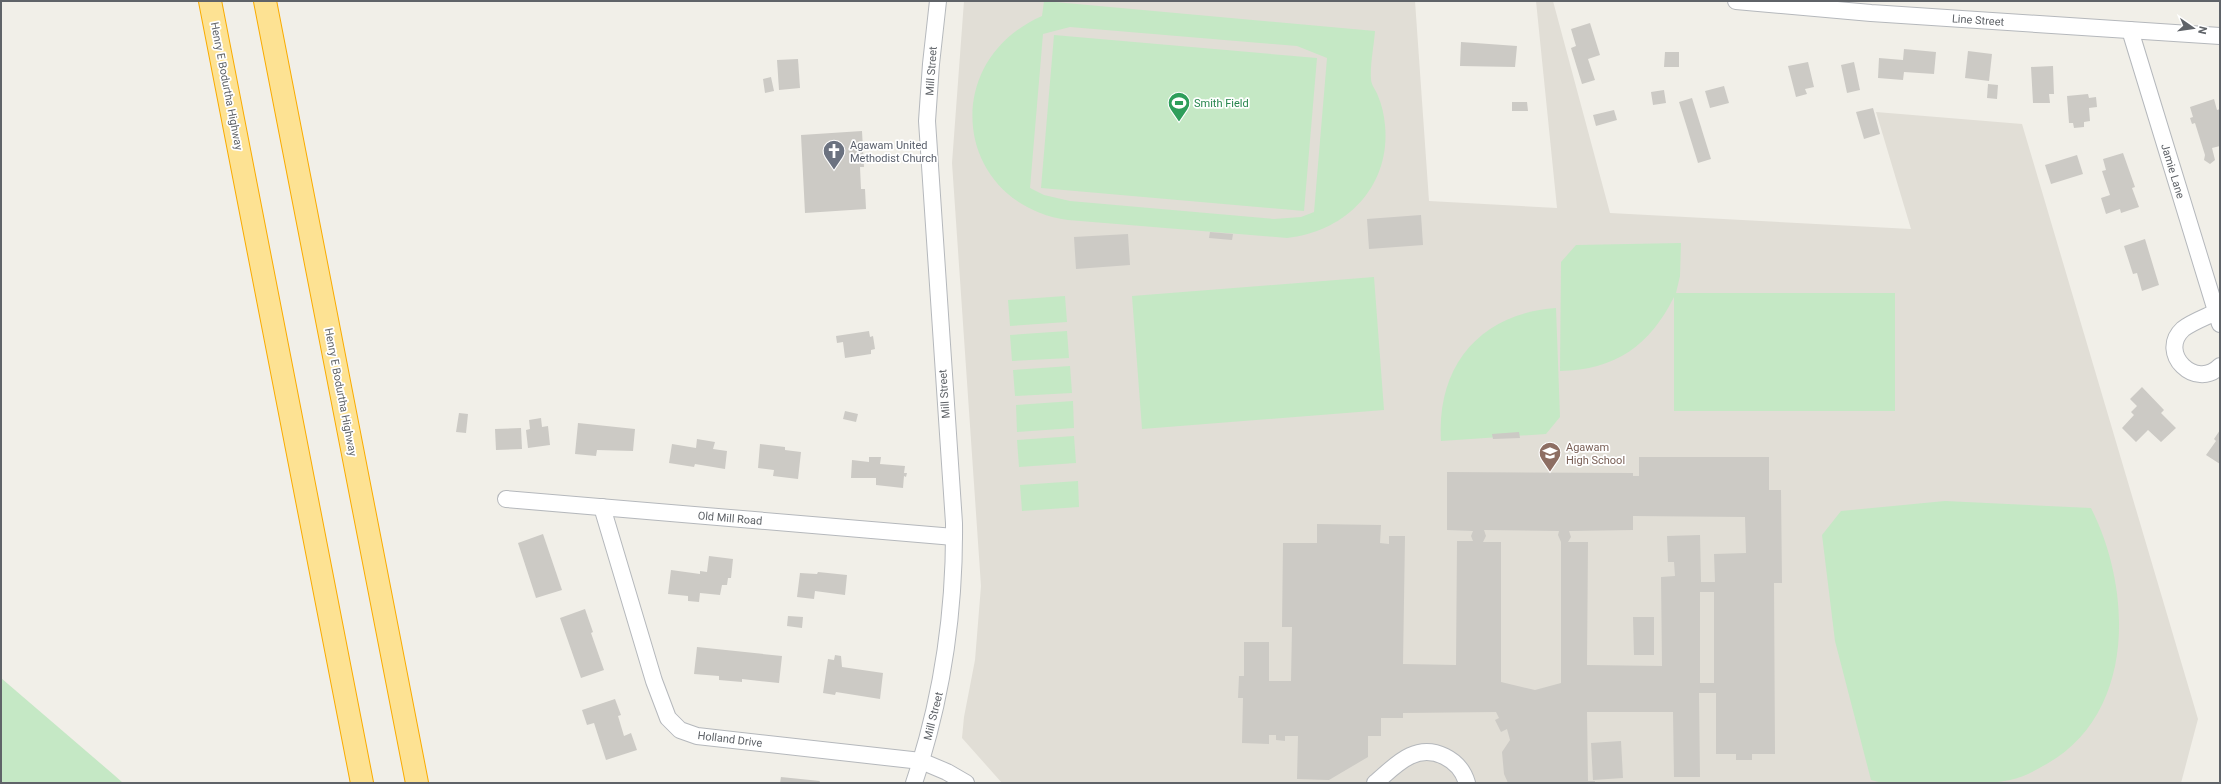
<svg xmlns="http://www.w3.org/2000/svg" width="2221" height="784" font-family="Roboto,sans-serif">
  <rect width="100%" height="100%" fill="#f1efe8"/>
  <path fill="#e1ded6" d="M964 1H1415L1429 201 1557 208 1536 1H1553L1610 213 1911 229 1876 112 2022 124 2198 719 2181 783H1002L962 738 964 717 975 660 981 586 952 163Z"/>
  <g fill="#c5e8c5" fill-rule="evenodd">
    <path d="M1044 1 1375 31C1374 46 1370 63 1371 79 1371 85 1376 90 1378 96 1382 105 1384 115 1385 125 1391 187 1345 232 1287 238L1068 220C955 204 937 62 1042 16ZM1070 27 1297 46 1327 58 1314 212 1301 217 1274 219 1070 201 1044 195 1030 188 1043 34Z"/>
    <path d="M1054 35 1317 58 1304 211 1041 188Z"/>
    <path d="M1681 243 1680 276 1676 293H1895V411H1674V297C1650 345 1616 370 1560 371L1561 262 1576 245Z"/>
    <path d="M1374 277 1384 410 1142 429 1132 296Z"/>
    <path d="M1065 296 1067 322 1010 326 1008 300Z"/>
    <path d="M1556 308 1560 417 1546 434 1441 441C1436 365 1481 313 1556 308Z"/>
    <path d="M1067 331 1069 358 1012 361 1010 335Z"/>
    <path d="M1070 366 1072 393 1015 396 1013 370Z"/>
    <path d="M1073 401 1074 428 1017 432 1016 405Z"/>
    <path d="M1074 436 1076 463 1019 467 1017 440Z"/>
    <path d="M1078 481 1079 507 1022 511 1020 485Z"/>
    <path d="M1945 501 2091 508C2133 591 2136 717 2043 766 2033 772 2021 778 2010 780 1993 784 1976 783 1959 783 1933 783 1908 783 1883 783L1871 780 1835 641 1822 535 1841 511Z"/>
    <path d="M1 678 114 775 123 783H1Z"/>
  </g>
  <g fill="#cccac5" fill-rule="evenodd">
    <path d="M1590 23 1600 55 1588 59 1595 80 1582 84 1571 48 1576 46 1571 29Z"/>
    <path d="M1461 42 1517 46 1515 67 1460 66Z"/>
    <path d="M1904 49 1936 52 1934 74 1904 72 1903 80 1878 78 1879 58 1903 60Z"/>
    <path d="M1968 51 1992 54 1989 81 1965 78Z"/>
    <path d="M1665 52H1679V67H1664Z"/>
    <path d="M798 59 800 88 779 90 777 60Z"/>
    <path d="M1808 62 1814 87 1805 89 1807 94 1796 97 1788 66Z"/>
    <path d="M1854 62 1860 90 1847 93 1841 65Z"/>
    <path d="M2053 66 2054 94H2049L2050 103H2033L2031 67Z"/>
    <path d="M771 77 774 91 765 93 763 79Z"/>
    <path d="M1988 84 1998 85 1997 99 1987 98Z"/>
    <path d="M1724 86 1729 103 1710 108 1705 91Z"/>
    <path d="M1664 90 1666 103 1653 105 1651 92Z"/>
    <path d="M2088 94 2089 98 2096 97 2097 107 2089 108 2090 121 2084 122V127L2074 128 2073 123H2069L2067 96Z"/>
    <path d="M1692 98 1711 159 1698 163 1679 102Z"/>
    <path d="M2214 99 2217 110 2220 109V146L2212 148 2215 160 2210 164 2204 160 2205 155 2195 123 2192 124 2190 118 2193 117 2190 107Z"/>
    <path d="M1512 102H1527L1528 111H1512Z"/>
    <path d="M1873 108 1880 134 1864 139 1856 112Z"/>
    <path d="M1614 110 1617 120 1596 126 1593 115Z"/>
    <path d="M862 131 864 167H860L861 189H865L866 209 805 213 801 135Z"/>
    <path d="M2123 153 2135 187 2132 188 2139 207 2121 213 2120 209 2106 214 2101 198 2110 195 2102 171 2106 170 2103 159Z"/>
    <path d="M2077 155 2083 174 2051 184 2045 165Z"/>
    <path d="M1421 215 1423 245 1369 249 1367 219Z"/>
    <path d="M1210 232 1233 234 1232 240 1209 238Z"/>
    <path d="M1128 234 1130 265 1076 269 1074 237Z"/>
    <path d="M2145 239 2159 285 2142 291 2137 273 2133 274 2124 246Z"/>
    <path d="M869 331 870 337 873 336 875 349 871 350V354L845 358 843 342 837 343 836 336Z"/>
    <path d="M2142 387 2164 410 2161 413 2176 428 2161 442 2148 430 2136 442 2122 428 2134 415 2131 412 2137 406 2130 399Z"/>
    <path d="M845 411 858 414 856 422 843 419Z"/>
    <path d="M459 413 468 414 466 433 456 432Z"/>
    <path d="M541 418 542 427 548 426 550 445 528 448 526 430 530 429 529 420Z"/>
    <path d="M578 423 635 429 633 451 597 450 596 456 575 454Z"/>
    <path d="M521 428 522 449 496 450 495 429Z"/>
    <path d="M2220 430V464L2206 455 2216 441 2214 439Z"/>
    <path d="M1519 432 1520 438 1493 439 1492 434Z"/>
    <path d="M697 439 715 442 713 449 727 451 725 469 695 464 694 467 669 463 672 444 696 448Z"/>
    <path d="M760 444 785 447V450L801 452 798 479 773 476 774 470 758 468Z"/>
    <path d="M869 457H881L880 464 905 466 904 473H907L906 477 904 476 903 488 876 485V478H851L852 460 869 462Z"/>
    <path d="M1639 457H1769V490H1781L1782 583H1774L1775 754H1752V760H1736V754H1716V693H1699L1700 777H1674L1673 712H1587L1588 781H1595V783H1508L1504 774 1502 752 1510 740 1507 729 1501 732 1495 720 1499 718 1496 712 1403 713V718H1381V736H1368V757L1329 780 1297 779 1298 736H1285V741L1276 740V735H1269V744L1242 743 1243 698H1238L1239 676H1244V642H1269V681H1291L1292 627H1282L1283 543H1317V524L1381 525 1380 543 1389 544V536H1405L1403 664 1456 665 1457 541H1473L1471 536 1473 531 1447 530V472L1633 473V476H1639ZM1633 516 1745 517 1746 553 1714 554 1715 582H1701L1700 535 1667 536 1668 562H1674L1675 576 1661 577 1662 666 1587 665 1588 542H1568L1571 537 1569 531 1633 530ZM1484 530 1559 531 1558 535 1561 542V683L1535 690 1501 682V542H1483L1486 536ZM1700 592H1714V683H1700Z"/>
    <path d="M543 534 562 590 536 598 518 543Z"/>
    <path d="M709 556 733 559 731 578H728L727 585H722L720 595 700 593 699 602 688 601V596L668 594 671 570 700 574V571L707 572Z"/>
    <path d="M818 572 847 575 845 595 815 591 814 599 797 597 800 573 817 574Z"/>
    <path d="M585 609 593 632 591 633 604 670 581 678 560 618Z"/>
    <path d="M788 616 803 617 802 628 787 626Z"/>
    <path d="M1633 617H1654V655H1634Z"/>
    <path d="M697 647 782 656 779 683 742 679V682L719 680V676L694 674Z"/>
    <path d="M835 655 841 656 842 667 883 673 880 699 836 692 835 695 823 693 828 659 834 660Z"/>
    <path d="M615 699 621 715 618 716 624 736 631 733 637 750 606 760 594 723 587 725 582 710Z"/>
    <path d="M1621 741 1623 778 1593 780 1591 743Z"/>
    <path d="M781 777 820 781 819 783H780Z"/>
  </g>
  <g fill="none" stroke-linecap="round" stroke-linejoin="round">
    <g stroke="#b5b8bc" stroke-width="18">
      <g id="minor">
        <path d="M1736 1 1871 13 2220 36"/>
        <path d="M2130 30 2220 324"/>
        <path d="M2216 312C2206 317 2192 322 2183 329 2157 353 2196 391 2220 366"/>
        <path d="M506 499 954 537"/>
        <path d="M602 507 654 681 668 718 680 730 697 736 921 761 947 772 966 783"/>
        <path d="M914 783C942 699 955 612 954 523L927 121 931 64 938 1"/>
        <path d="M1375 783C1386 774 1397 762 1410 756 1433 745 1460 759 1467 783"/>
      </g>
    </g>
    <g stroke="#f9ab00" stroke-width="24">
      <g id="highway">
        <path d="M210 1 362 783"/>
        <path d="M265 1 417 783"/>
      </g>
    </g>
    <use href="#minor" stroke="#fff" stroke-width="16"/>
    <use href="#highway" stroke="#fde293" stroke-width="22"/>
  </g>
  <defs>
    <g id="stadium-pin" transform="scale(1.15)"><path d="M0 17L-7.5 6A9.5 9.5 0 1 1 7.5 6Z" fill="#2e9e5b" stroke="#fff"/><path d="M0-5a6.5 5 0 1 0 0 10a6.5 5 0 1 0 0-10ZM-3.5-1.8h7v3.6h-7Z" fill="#fff"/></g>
    <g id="church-pin" transform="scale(1.15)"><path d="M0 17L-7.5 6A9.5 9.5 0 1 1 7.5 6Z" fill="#6b7280" stroke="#fff"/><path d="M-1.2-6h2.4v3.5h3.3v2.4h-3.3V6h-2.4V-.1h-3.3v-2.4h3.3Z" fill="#fff"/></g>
    <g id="school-pin" transform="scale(1.15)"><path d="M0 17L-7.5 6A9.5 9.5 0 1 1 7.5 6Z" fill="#8d6e63" stroke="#fff"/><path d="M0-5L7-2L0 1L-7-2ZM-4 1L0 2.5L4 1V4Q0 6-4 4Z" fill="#fff"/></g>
  </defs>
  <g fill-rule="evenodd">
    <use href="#stadium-pin" x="1179" y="103"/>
    <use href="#church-pin" x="834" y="151"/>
    <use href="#school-pin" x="1550" y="453"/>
  </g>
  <g text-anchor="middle" stroke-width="3.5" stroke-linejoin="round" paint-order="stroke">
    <g font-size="11" fill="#5f6368" stroke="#fff">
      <text transform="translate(1978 20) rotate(4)" y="4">Line Street</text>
      <text transform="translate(931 71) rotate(-86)" y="4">Mill Street</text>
      <text transform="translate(227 86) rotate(79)" y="4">Henry E Bodurtha Highway</text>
      <text transform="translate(2173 171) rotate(73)" y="4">Jamie Lane</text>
      <text transform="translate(341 392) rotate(79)" y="4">Henry E Bodurtha Highway</text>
      <text transform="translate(944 394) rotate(-94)" y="4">Mill Street</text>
      <text transform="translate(730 518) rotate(5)" y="4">Old Mill Road</text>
      <text transform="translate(933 716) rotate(-76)" y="4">Mill Street</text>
      <text transform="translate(730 739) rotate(7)" y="4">Holland Drive</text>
    </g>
    <g font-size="11" fill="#27864d" stroke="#fff" text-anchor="start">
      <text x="1194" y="107">Smith Field</text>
    </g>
    <g font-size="11" fill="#5b616d" stroke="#fff" text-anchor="start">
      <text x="850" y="149">Agawam United<tspan x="850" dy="13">Methodist Church</tspan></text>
    </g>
    <g font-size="11" fill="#785e54" stroke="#fff" text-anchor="start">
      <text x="1566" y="451">Agawam<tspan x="1566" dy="13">High School</tspan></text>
    </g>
  </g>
  <rect width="2221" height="784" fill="none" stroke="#5f6368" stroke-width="4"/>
  <g transform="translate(2193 28) rotate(103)" stroke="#ffffff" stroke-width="3" paint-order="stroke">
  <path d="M0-3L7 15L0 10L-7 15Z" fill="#5f6368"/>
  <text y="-6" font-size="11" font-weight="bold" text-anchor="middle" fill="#5f6368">N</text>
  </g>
</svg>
